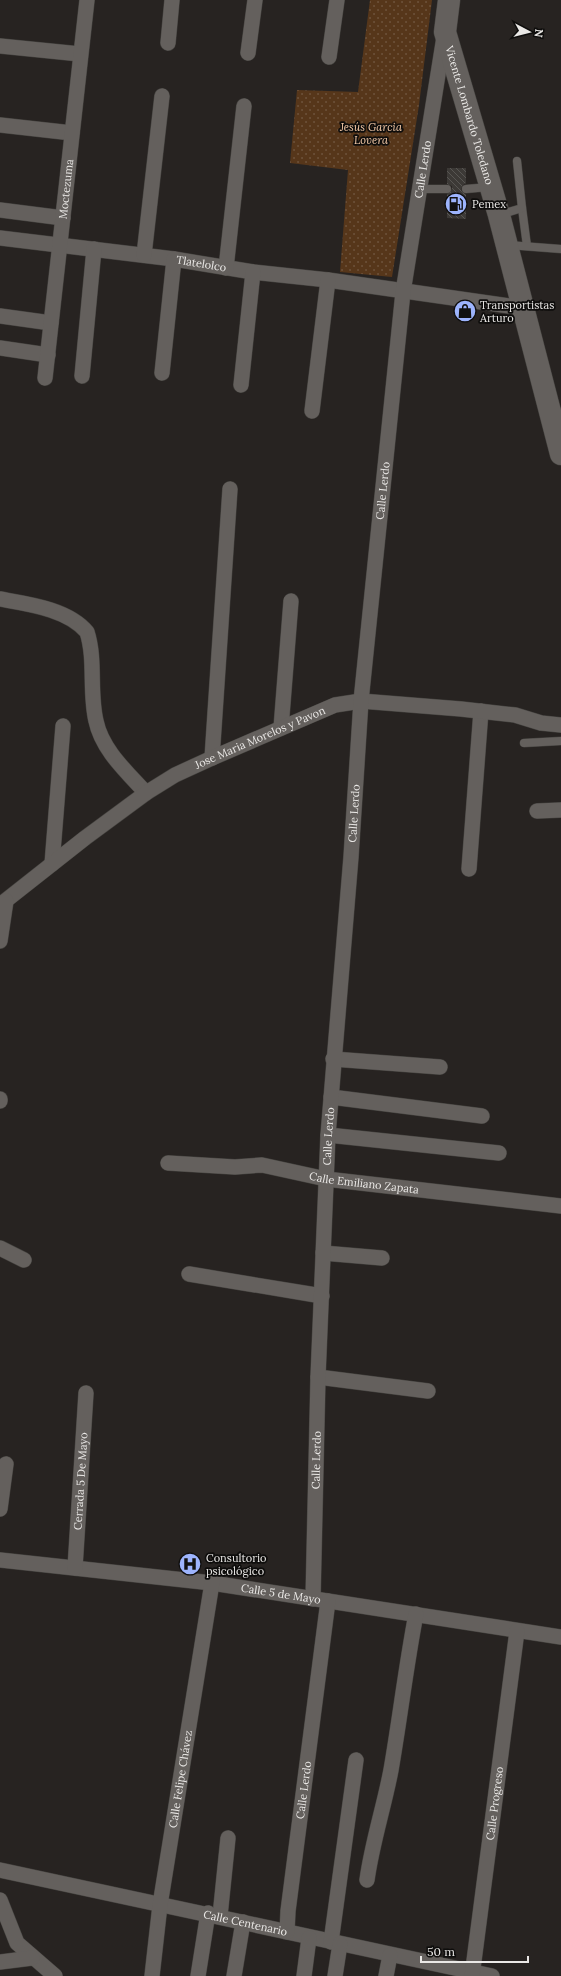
<svg xmlns="http://www.w3.org/2000/svg" width="561" height="1976" font-family="Lora,serif">
  <defs>
    <pattern id="grass-dots" width="8" height="8" patternUnits="userSpaceOnUse"><rect width="8" height="8" fill="#56361a"/><path d="M2 2h.1M6 6h.1" fill="none" stroke="#6e533b" stroke-width="1.8" stroke-linecap="round"/></pattern>
    <pattern id="building-back-hatch" width="6" height="6" patternUnits="userSpaceOnUse"><rect width="6" height="6" fill="#3c3936"/><path d="M-1 5l2 2M0 0l6 6M5-1l2 2" fill="none" stroke="#585653"/></pattern>
  </defs>
  <rect width="100%" height="100%" fill="#272321"/>
  <path fill="url(#grass-dots)" d="M370 0H432L419 105 392 277 340 272 348 170 290 163 297 90 358 92Z"/>
  <path fill="url(#building-back-hatch)" d="M447 168H466V183L463 185 461 189 462 192 466 194V219L447 218V194L452 189V186L447 184Z"/>
  <g fill="none" stroke-linecap="round" stroke-linejoin="round">
    <g stroke="#44423f" stroke-width="9">
      <g id="service">
        <path d="M419 189H447"/>
        <path d="M466 189 489 187"/>
        <path d="M522 208 527 246"/>
        <path d="M499 215 522 208 517 161"/>
        <path d="M508 245 561 249"/>
        <path d="M524 743 561 741"/>
      </g>
    </g>
    <g stroke="#44423f" stroke-width="16">
      <g id="minor">
        <path d="M168 43 172 0"/>
        <path d="M0 46 80 54"/>
        <path d="M248 53 255 0"/>
        <path d="M329 57 337 0"/>
        <path d="M0 125 72 133"/>
        <path d="M0 210 63 218"/>
        <path id="s1" d="M0 238 174 259 253 272 328 280 523 308"/>
        <path d="M144 255 162 96"/>
        <path d="M226 268 244 106"/>
        <path d="M0 316 51 323"/>
        <path d="M0 348 48 355"/>
        <path d="M162 373 174 259"/>
        <path d="M82 376 94 249"/>
        <path id="s2" d="M45 378 87 0"/>
        <path d="M241 385 253 272"/>
        <path d="M312 411 328 280"/>
        <path d="M0 599C28 604 68 609 87 632 96 660 89 692 96 721 102 750 127 772 146 793"/>
        <path d="M281 728 291 601"/>
        <path d="M212 758 230 489"/>
        <path d="M537 811 561 810"/>
        <path d="M52 864 63 726"/>
        <path d="M469 869 481 711"/>
        <path id="s3" d="M0 905 85 838 146 793 175 775 212 758 335 705 361 701 461 709 515 715 541 723 561 725"/>
        <path d="M0 941 6 901"/>
        <path d="M333 1059 440 1067"/>
        <path d="M331 1097 482 1116"/>
        <path d="M0 1101V1099"/>
        <path d="M328 1135 499 1153"/>
        <path id="s4" d="M168 1163 235 1167 262 1165 326 1179 561 1206"/>
        <path d="M0 1248 24 1260"/>
        <path d="M323 1253 382 1258"/>
        <path d="M189 1274 322 1296"/>
        <path d="M318 1377 428 1391"/>
        <path d="M0 1509 6 1464"/>
        <path id="s5" d="M0 1560 212 1583 561 1637"/>
        <path id="s6" d="M75 1568 86 1393"/>
        <path id="s7" d="M313 1599 318 1377 328 1135 351 857 361 701 403 292 444 37"/>
        <path id="s8" d="M0 1870 492 1976"/>
        <path d="M367 1880C372 1843 384 1807 391 1770 400 1718 406 1666 416 1614"/>
        <path d="M0 1900 17 1943 55 1976"/>
        <path d="M220 1916 228 1838"/>
        <path id="s9" d="M287 1932 288 1911 328 1601"/>
        <path d="M331 1942 356 1760"/>
        <path d="M0 1962 32 1958"/>
        <path id="s10" d="M152 1976 160 1905 212 1583"/>
        <path d="M198 1976 208 1913"/>
        <path d="M234 1976 243 1922"/>
        <path d="M304 1976 309 1938"/>
        <path d="M335 1976 340 1944"/>
        <path d="M386 1976 390 1955"/>
        <path id="s11" d="M472 1976 517 1631"/>
      </g>
    </g>
    <g stroke="#44423f" stroke-width="23">
      <g id="secondary">
        <path id="s12" d="M449 0 445 32 499 215 561 454"/>
      </g>
    </g>
    <use href="#service" stroke="#64605d" stroke-width="8"/>
    <use href="#minor" stroke="#64605d" stroke-width="15"/>
    <use href="#secondary" stroke="#64605d" stroke-width="22"/>
  </g>
  <defs>
    <g id="fuel-disc" transform="scale(1.15)"><circle r="9.5" fill="#9db4fd" stroke="#0e0d0c"/><path d="M-5.5-6h7V0h2V4h1.3V-2.5L3-4.5l.8-.8L6-3V5H2.5V1h-1V6h-7ZM-4.2-4.7v3.2H.2V-4.7Z" fill="#111"/></g>
    <g id="shop-disc" transform="scale(1.15)"><circle r="9.5" fill="#9db4fd" stroke="#0e0d0c"/><path d="M-5-2.5h2.3a2.7 3.5 0 0 1 5.4 0H5L5.5 6h-11ZM-1.5-2.5h3a1.5 2.3 0 0 0-3 0Z" fill="#111"/></g>
    <g id="hospital-disc" transform="scale(1.15)"><circle r="9.5" fill="#9db4fd" stroke="#0e0d0c"/><path d="M-5-5h3v3.5h4V-5h3V5h-3V1.5h-4V5h-3Z" fill="#111"/></g>
  </defs>
  <g fill-rule="evenodd">
    <use href="#fuel-disc" x="456" y="204"/>
    <use href="#shop-disc" x="465" y="311"/>
    <use href="#hospital-disc" x="190" y="1564"/>
  </g>
  <g text-anchor="middle" stroke-width="3.5" stroke-linejoin="round" paint-order="stroke">
    <g font-size="11" fill="#eae8e6" stroke="#0e0d0c">
      <text dy="4" stroke="none"><textPath href="#s12" startOffset="119">Vicente Lombardo Toledano</textPath></text>
      <text dy="4" stroke="none"><textPath href="#s7" startOffset="1435">Calle Lerdo</textPath></text>
      <text dy="4" stroke="none"><textPath href="#s2" startOffset="190">Moctezuma</textPath></text>
      <text dy="4" stroke="none"><textPath href="#s1" startOffset="203">Tlatelolco</textPath></text>
      <text dy="4" stroke="none"><textPath href="#s7" startOffset="1111">Calle Lerdo</textPath></text>
      <text dy="4" stroke="none"><textPath href="#s3" startOffset="311">Jose Maria Morelos y Pavon</textPath></text>
      <text dy="4" stroke="none"><textPath href="#s7" startOffset="787">Calle Lerdo</textPath></text>
      <text dy="4" stroke="none"><textPath href="#s7" startOffset="463">Calle Lerdo</textPath></text>
      <text dy="4" stroke="none"><textPath href="#s4" startOffset="198">Calle Emiliano Zapata</textPath></text>
      <text dy="4" stroke="none"><textPath href="#s7" startOffset="139">Calle Lerdo</textPath></text>
      <text dy="4" stroke="none"><textPath href="#s6" startOffset="87">Cerrada 5 De Mayo</textPath></text>
      <text dy="4" stroke="none"><textPath href="#s5" startOffset="283">Calle 5 de Mayo</textPath></text>
      <text dy="4" stroke="none"><textPath href="#s10" startOffset="199">Calle Felipe Chávez</textPath></text>
      <text dy="4" stroke="none"><textPath href="#s9" startOffset="143">Calle Lerdo</textPath></text>
      <text dy="4" stroke="none"><textPath href="#s11" startOffset="174">Calle Progreso</textPath></text>
      <text dy="4" stroke="none"><textPath href="#s8" startOffset="251">Calle Centenario</textPath></text>
    </g>
    <g font-size="11" font-style="italic" fill="#f8cdaa" stroke="#0e0d0c">
      <text x="371" y="131">Jesús Garcia<tspan x="371" dy="13">Lovera</tspan></text>
    </g>
    <g font-size="11" fill="#eae8e6" stroke="#0e0d0c" text-anchor="start">
      <text x="472" y="208">Pemex</text>
      <text x="480" y="309">Transportistas<tspan x="480" dy="13">Arturo</tspan></text>
      <text x="206" y="1562">Consultorio<tspan x="206" dy="13">psicológico</tspan></text>
    </g>
  </g>
  <g transform="translate(529 32) rotate(97)" stroke="#0e0d0c" stroke-width="3" paint-order="stroke">
  <path d="M0-3L7 15L0 10L-7 15Z" fill="#eae8e6"/>
  <text y="-6" font-size="11" font-weight="bold" text-anchor="middle" fill="#eae8e6">N</text>
  </g>
  <path d="M421 1956v6h107v-6" fill="none" stroke="#eae8e6" stroke-width="2"/>
  <text x="427" y="1956" font-size="12" fill="#eae8e6" stroke="#0e0d0c" stroke-width="3" paint-order="stroke">50 m</text>
</svg>
